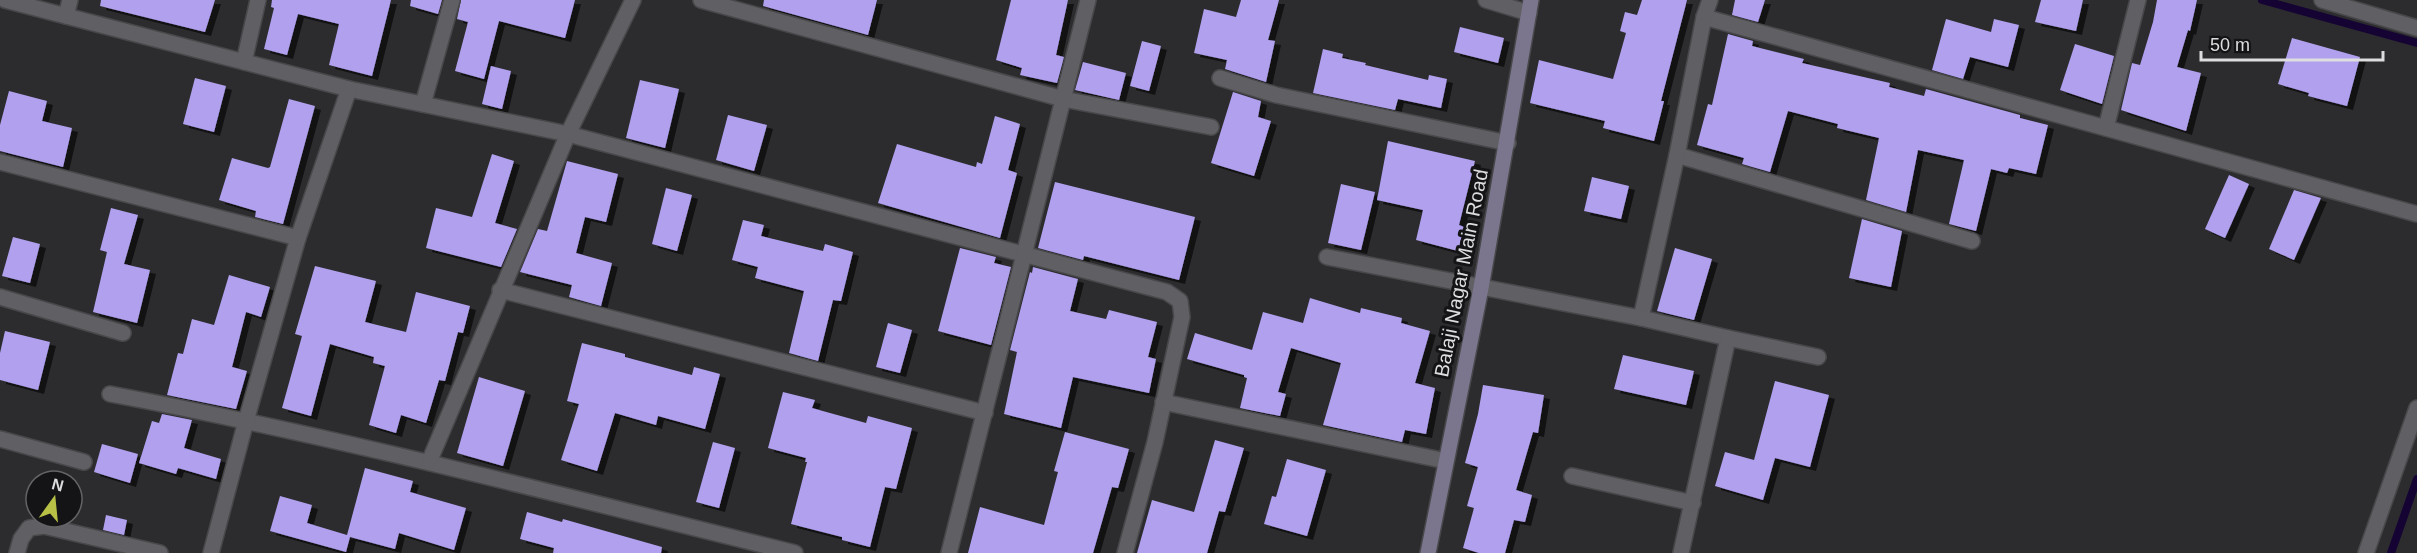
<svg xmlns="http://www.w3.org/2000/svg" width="2417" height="553" font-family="Arial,sans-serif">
  <defs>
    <filter id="shadow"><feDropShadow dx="6" dy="4" stdDeviation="0" flood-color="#0009"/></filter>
  </defs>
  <rect width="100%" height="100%" fill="#2c2c2f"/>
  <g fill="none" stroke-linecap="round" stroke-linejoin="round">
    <g stroke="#150334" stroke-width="8">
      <path d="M2262 0 2417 43"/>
      <path d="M2391 553 2417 479"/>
    </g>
  </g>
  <g fill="#b0a0ee" filter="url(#shadow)">
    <path d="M101 0H215L205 32 100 6Z"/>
    <path d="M272 0H391L372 76 329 65 339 24 298 14 287 55 264 49 274 8 271 7Z"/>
    <path d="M411 0H442L438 14 410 6Z"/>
    <path d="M461 0H575L565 38 499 21 484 79 455 71 468 22 457 19Z"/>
    <path d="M764 0H877L868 35 763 6Z"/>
    <path d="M1011 0H1068L1056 55 1064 57 1057 83 1020 75 1022 68 996 60Z"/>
    <path d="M1241 0H1279L1268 40 1275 41 1266 82 1225 69 1227 60 1194 53 1204 9 1236 17Z"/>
    <path d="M1642 0H1687L1661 101H1664L1654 141 1603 128 1605 121 1530 103 1539 60 1613 79 1626 33 1620 31 1625 12 1637 15Z"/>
    <path d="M1735 0H1765L1758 22 1732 15Z"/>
    <path d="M2041 0H2083L2076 31 2035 22Z"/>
    <path d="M2157 0H2197L2190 31 2188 30 2177 67 2201 73 2186 131 2121 110 2132 63 2140 65 2153 22Z"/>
    <path d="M1946 19 1991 32 1994 19 2019 25 2008 67 1970 57 1963 79 1932 70Z"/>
    <path d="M1460 27 1504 38 1498 63 1454 52Z"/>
    <path d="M1728 34 1753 41 1752 46 1804 59 1802 63 1890 83 1889 87 1924 96 1926 89 2020 115V118L2048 125 2036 174 2009 168 2007 173 1991 169 1976 231 1949 224 1964 160 1918 150 1906 212 1866 200 1879 138 1837 128 1838 124 1788 111 1770 172 1742 164 1744 158 1697 145 1708 104 1712 105Z"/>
    <path d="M2292 38 2360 57 2347 106 2308 96 2309 93 2278 84Z"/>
    <path d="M1142 41 1161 46 1149 91 1130 86Z"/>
    <path d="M2075 44 2114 56 2102 104 2060 90Z"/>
    <path d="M1323 49 1343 54 1342 58 1366 63 1365 65 1428 80 1429 75 1447 79 1441 108 1398 99 1395 110 1313 93Z"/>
    <path d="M1083 62 1126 73 1119 100 1075 90Z"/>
    <path d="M491 66 511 71 502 109 482 104Z"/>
    <path d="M195 78 226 86 214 132 183 124Z"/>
    <path d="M640 80 679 89 665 148 626 138Z"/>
    <path d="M9 91 47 101 42 121 72 128 63 167 0 151V125Z"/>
    <path d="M1233 92 1261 101 1258 117 1271 121 1254 176 1211 163Z"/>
    <path d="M289 99 315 106 283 224 255 217 256 211 219 200 232 158 268 168 270 167Z"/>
    <path d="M728 115 767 125 754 171 716 160Z"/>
    <path d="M995 116 1020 124 1008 170 1017 173 1000 238 878 203 897 144 976 167 977 162 982 164Z"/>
    <path d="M1388 141 1475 161 1459 225 1464 227 1458 251 1416 240 1423 210 1377 200Z"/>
    <path d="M492 154 514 161 495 223 517 229 501 267 426 248 436 208 472 217Z"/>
    <path d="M567 161 618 174 606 222 585 217 576 253 612 263 601 306 569 297 572 285 520 272 538 229 547 231Z"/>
    <path d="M2229 175 2249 184 2225 238 2205 229Z"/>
    <path d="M1592 177 1629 186 1621 219 1584 211Z"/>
    <path d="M1055 182 1195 217 1179 280 1084 256 1083 260 1038 248Z"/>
    <path d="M1341 184 1375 192 1361 250 1328 243Z"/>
    <path d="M666 188 692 195 677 251 652 244Z"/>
    <path d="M2294 190 2321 198 2294 260 2269 249Z"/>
    <path d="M111 208 138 215 124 264 150 270 137 323 93 312 107 252 100 250Z"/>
    <path d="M1862 219 1902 231 1891 287 1849 278Z"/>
    <path d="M743 220 764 225 761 236 823 251 825 244 853 252 841 301 833 300 818 361 789 353 804 291 755 278 758 267 732 260Z"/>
    <path d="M13 237 40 244 30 283 2 276Z"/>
    <path d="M960 248 996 257 994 263 1011 267 991 345 938 331Z"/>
    <path d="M1675 248 1712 259 1694 320 1657 311Z"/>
    <path d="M315 266 376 281 365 322 406 332 416 292 470 306 463 333 458 332 445 381 439 380 426 423 401 415 396 433 369 425 385 366 373 363 374 357 330 344 311 416 282 408 302 336 295 334Z"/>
    <path d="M1033 267 1078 279 1070 311 1106 319 1109 310 1157 322 1148 357 1156 359 1149 393 1073 377 1061 428 1004 414 1017 352 1010 350 1030 272 1032 273Z"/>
    <path d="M229 275 270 287 261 317 246 312 232 367 247 371 236 409 167 395 178 353 183 354 192 319 214 325Z"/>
    <path d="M1310 298 1360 313 1361 308 1402 318 1401 323 1430 331 1415 383 1435 388 1426 434 1405 430 1402 442 1323 425 1341 363 1291 348 1278 392 1286 394 1280 416 1240 408 1247 378 1244 377V375L1187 359 1195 333 1252 350 1263 312 1303 323Z"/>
    <path d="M888 323 912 330 900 373 876 367Z"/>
    <path d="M5 331 50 342 38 390 0 380V353Z"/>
    <path d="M582 343 625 354V357L692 375 694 367 720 374 705 429 658 416 656 425 615 413 597 471 561 460 579 404 567 401Z"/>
    <path d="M1623 355 1694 371 1686 405 1614 389Z"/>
    <path d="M479 377 525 391 503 466 457 453Z"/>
    <path d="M1775 381 1829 395 1810 467 1775 458 1763 500 1715 486 1725 452 1754 460Z"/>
    <path d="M1483 385 1544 395 1538 433 1533 432 1516 490 1532 495 1525 522 1514 520 1505 553H1479L1463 548 1474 508 1467 506 1478 467 1465 463 1478 414Z"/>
    <path d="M783 392 815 400 812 408 866 423 868 416 912 428 896 489 885 487 870 547 842 540V537L791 524 807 462H805L806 458 768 448Z"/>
    <path d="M162 414 192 420 184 448 221 459 216 479 178 468 176 474 139 463 152 421 159 423Z"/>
    <path d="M1065 432 1129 449 1118 488 1112 487 1093 553H968L980 507 1044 525 1058 472 1054 471Z"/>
    <path d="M1215 440 1244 448 1225 512 1219 511 1207 553H1137L1152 500 1194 512Z"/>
    <path d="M713 442 735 448 719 508 696 502Z"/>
    <path d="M102 444 138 454 130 483 94 472Z"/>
    <path d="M1287 459 1326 470 1307 536 1264 524 1272 496 1276 497Z"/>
    <path d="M365 468 413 481 410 492 466 508 454 550 399 533 395 549 350 537 346 552 270 531 280 496 312 505 307 523 347 535Z"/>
    <path d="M527 512 562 522 563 519 662 547 661 553H553L554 548 520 539Z"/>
    <path d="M106 515 127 520 124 535 103 530Z"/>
  </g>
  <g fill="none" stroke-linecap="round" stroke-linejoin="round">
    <g stroke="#48484b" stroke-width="18">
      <g id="street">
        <path d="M5 0 66 16"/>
        <path d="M70 0 66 16 349 89 568 134 1167 292 1180 301 1182 317 1155 442 1125 553"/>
        <path d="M701 0 1063 99 1211 127"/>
        <path d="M1486 0 1529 13"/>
        <path d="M2322 0 2417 28"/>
        <path d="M1704 17 2417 214"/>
        <path d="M244 62 258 0"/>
        <path d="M1220 78 1276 95 1508 143"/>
        <path d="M423 104 452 0"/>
        <path d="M2106 128 2138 0"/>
        <path d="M1677 155 1972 241"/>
        <path d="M0 162 298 238"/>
        <path d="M1327 257 1641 318 1677 155 1704 17 1710 0"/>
        <path d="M500 290 985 413"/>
        <path d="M0 297 123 333"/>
        <path d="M1641 318 1728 338 1681 553"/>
        <path d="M1728 338 1818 357"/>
        <path d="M110 394C340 437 568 497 795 553"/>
        <path d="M1163 402 1446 461"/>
        <path d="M0 439 84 462"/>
        <path d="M429 462 568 134 633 0"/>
        <path d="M1572 476 1693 503"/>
        <path d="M17 553 21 539 29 528 44 526 160 553"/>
        <path d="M211 553 246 421 298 238 349 89"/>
        <path d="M949 553 1088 0"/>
        <path d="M2366 553 2417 408"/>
      </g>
    </g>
    <g stroke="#48484b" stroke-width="18">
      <path id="secondary" d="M1428 553 1481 288 1531 0"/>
    </g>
    <use href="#street" stroke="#605f63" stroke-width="15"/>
    <use href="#secondary" stroke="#7b768e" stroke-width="15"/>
  </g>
  <g text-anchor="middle" stroke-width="6" stroke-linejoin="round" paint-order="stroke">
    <g font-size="20" fill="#dddddf" stroke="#141416">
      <text transform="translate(1461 273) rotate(-79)" y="7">Balaji Nagar Main Road</text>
    </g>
  </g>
  <g transform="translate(54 499) rotate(15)"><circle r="28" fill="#141416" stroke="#646466" stroke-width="1.5"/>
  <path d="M0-4.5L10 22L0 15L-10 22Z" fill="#b8c146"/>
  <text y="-9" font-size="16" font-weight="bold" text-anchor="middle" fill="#dddddf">N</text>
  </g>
  <path d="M2201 51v9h182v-9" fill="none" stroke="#dddddf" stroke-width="3"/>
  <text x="2210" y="51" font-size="18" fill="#dddddf" stroke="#141416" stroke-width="4.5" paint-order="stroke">50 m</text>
</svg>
